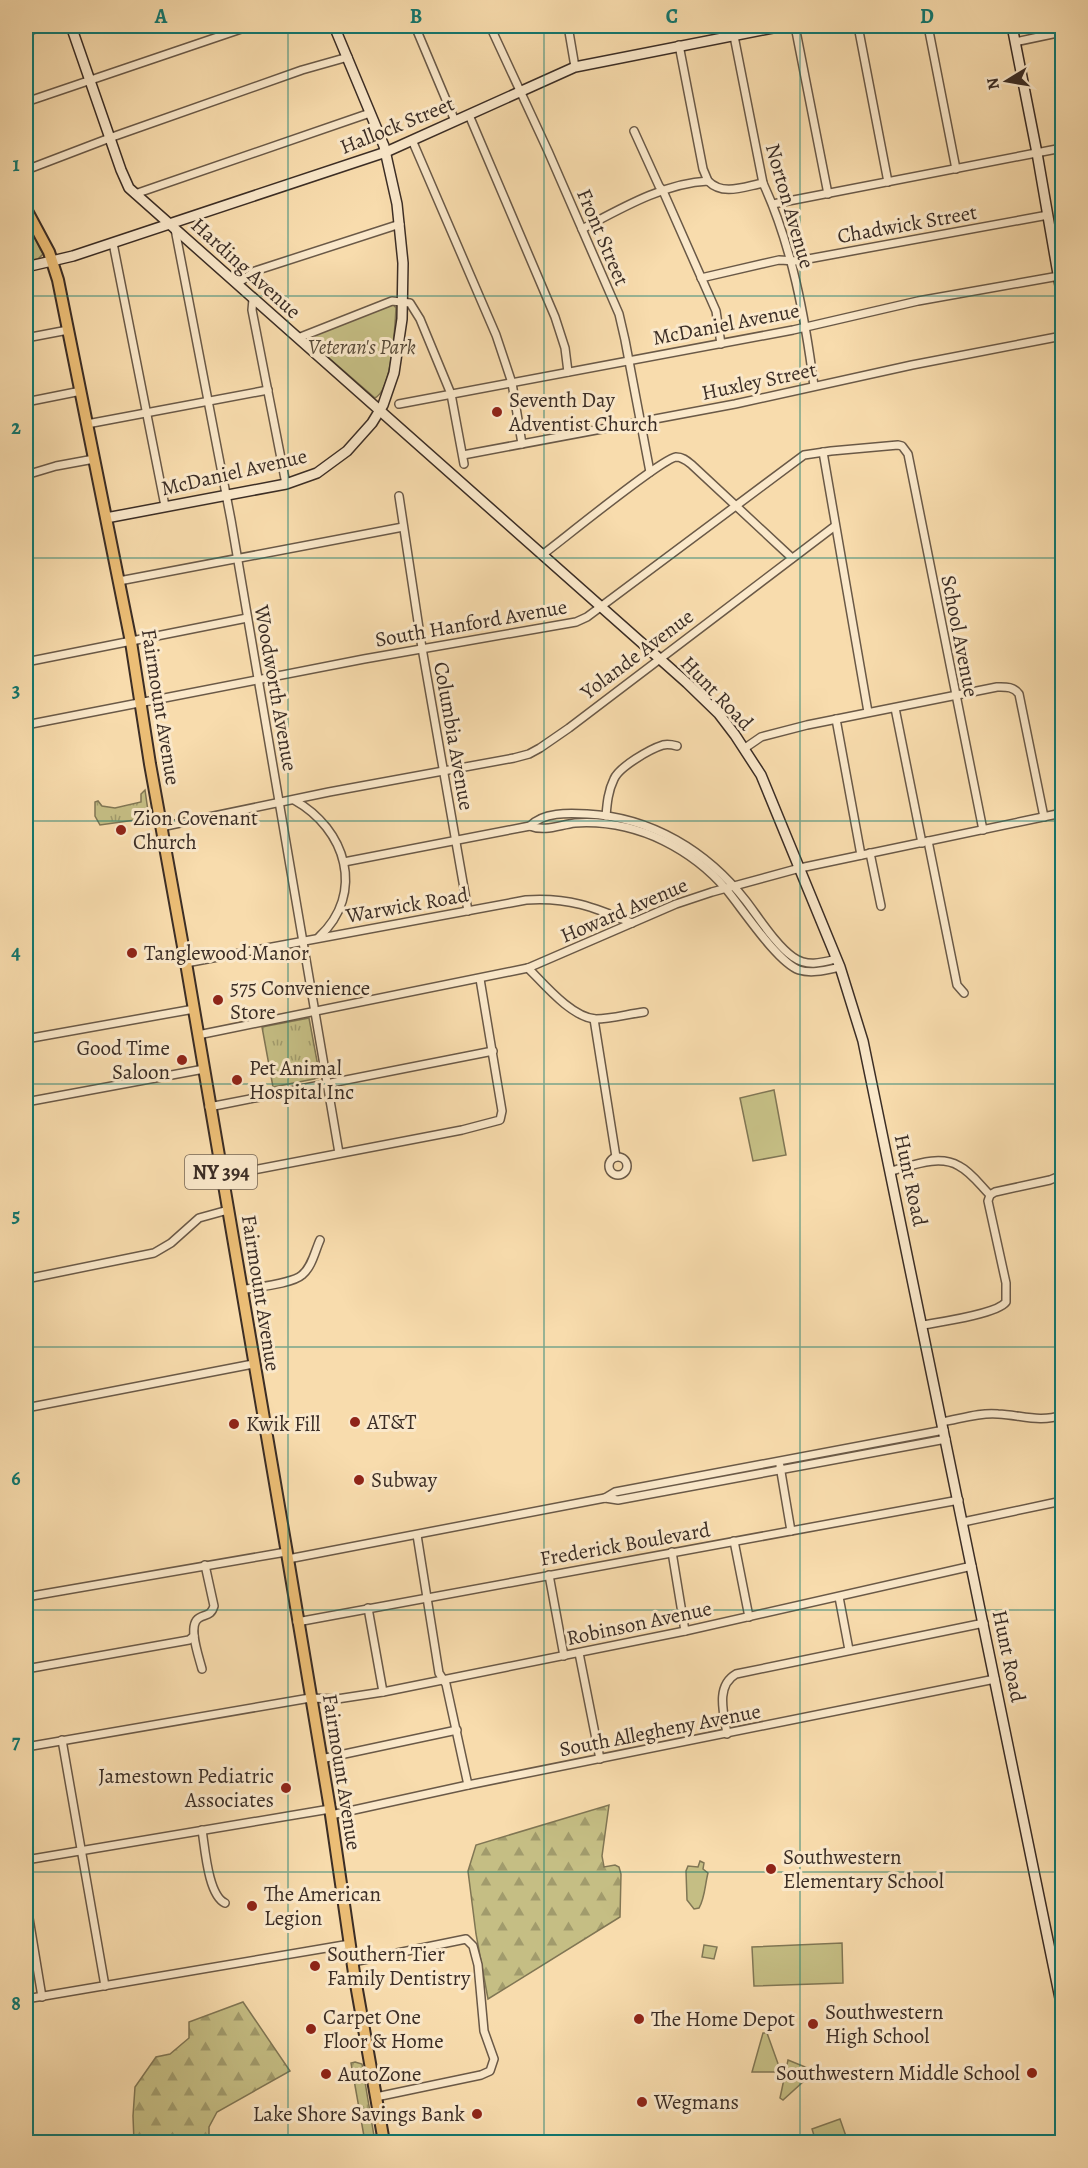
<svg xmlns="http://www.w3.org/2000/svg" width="1088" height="2168" font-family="Alegreya,serif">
  <defs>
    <pattern id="grass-tufts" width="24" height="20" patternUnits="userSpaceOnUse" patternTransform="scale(1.5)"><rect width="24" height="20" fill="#c5be84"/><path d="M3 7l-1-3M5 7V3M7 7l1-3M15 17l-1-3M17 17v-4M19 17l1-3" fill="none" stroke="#a19b6c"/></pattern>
    <pattern id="forest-firs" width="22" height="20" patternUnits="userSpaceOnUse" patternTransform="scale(1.5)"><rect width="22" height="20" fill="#c5be84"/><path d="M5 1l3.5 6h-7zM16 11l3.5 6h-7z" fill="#a19b6c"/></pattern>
  </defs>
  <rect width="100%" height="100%" fill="#f8dcad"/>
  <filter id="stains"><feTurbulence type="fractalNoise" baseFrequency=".00333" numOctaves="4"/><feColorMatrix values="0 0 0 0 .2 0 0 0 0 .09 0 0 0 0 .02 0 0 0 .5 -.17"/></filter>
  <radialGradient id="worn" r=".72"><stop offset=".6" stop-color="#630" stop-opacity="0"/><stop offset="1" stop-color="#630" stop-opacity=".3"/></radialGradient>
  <g fill="url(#grass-tufts)" stroke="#807654" stroke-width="1.5">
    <path d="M26 221 43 254 38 259 26 261Z"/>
    <path d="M145 790 149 818 100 825 95 816V802L98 801 102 806 115 808 141 802V794Z"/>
    <path d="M309 1018 320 1077 314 1079 273 1087 262 1027Z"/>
    <path d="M355 2062 362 2064 375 2142H365L351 2063Z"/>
  </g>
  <g fill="url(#forest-firs)" stroke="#807654" stroke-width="1.5">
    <path d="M609 1805 602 1856 604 1867 615 1865 619 1867 621 1874 620 1917 488 1999 476 1934 468 1871 476 1845Z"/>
    <path d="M243 2002 290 2071 217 2112 209 2127V2142H134L133 2116 135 2087 156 2057 170 2054 189 2038V2022Z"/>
  </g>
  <g fill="#c5be84" stroke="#807654" stroke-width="1.5">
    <path d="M393 304 396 308C395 327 392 390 375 398L306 338Z"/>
    <path d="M774 1090 786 1155 753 1161 740 1098Z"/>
    <path d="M700 1861 704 1863 703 1869 708 1873C705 1884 705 1898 699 1908L694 1909 687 1900 686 1871 688 1866 698 1867Z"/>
    <path d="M842 1943 843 1983 754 1986 752 1947Z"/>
    <path d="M704 1945 717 1947 714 1959 702 1957Z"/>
    <path d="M763 2033H767L781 2072H752Z"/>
    <path d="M788 2060 815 2071 783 2100 780 2098Z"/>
    <path d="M840 2119 848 2142H816L812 2129Z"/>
  </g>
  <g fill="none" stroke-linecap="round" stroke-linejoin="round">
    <g stroke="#6a5947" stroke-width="10">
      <g id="street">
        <path d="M415 26 455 121"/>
        <path d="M490 26 548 151 619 314 625 340 650 472"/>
        <path d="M568 26 575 67"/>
        <path d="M795 26 828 194"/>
        <path d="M858 26 888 182"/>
        <path d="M928 26 956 169"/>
        <path d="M26 32 44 26"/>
        <path d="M734 36 763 183C792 246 805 317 814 386"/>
        <path d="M1015 42 1062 32"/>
        <path d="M679 45 703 169 708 181"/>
        <path d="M26 102 250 26"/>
        <path d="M469 115 555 317 565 348 568 372"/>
        <path d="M634 131 659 186 663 191 716 311 721 344"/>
        <path d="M412 140 496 335 512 383 522 444"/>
        <path d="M26 170 115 136 302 70 348 57"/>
        <path d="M135 194 370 113"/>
        <path d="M773 204 1062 148"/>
        <path d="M175 229 231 520 339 1153"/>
        <path d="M582 229C620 209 664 183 708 181 723 196 743 187 763 183"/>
        <path d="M113 243 165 506"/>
        <path d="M701 278 779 260 797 261 1048 215"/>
        <path d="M237 284 255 271 400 224"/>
        <path d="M253 299 252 310 286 484"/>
        <path d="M26 338 68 330"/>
        <path d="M298 338 392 301 410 303 420 319 451 394 464 464"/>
        <path d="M26 402 81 391"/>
        <path d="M399 404 793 330 918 301 1059 276"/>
        <path d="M87 424 268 390"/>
        <path d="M823 452 868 712"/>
        <path d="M463 455 735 404 912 365 1062 336"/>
        <path d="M26 475 56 466 94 459"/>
        <path d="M399 496 422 648 468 911"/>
        <path d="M542 555C561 541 661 459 676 457 683 457 687 461 692 465L792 558"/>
        <path d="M119 581 403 527"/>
        <path d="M26 662 247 618"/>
        <path d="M895 708 922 843"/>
        <path d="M836 719 861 855"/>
        <path d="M26 725 364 659 576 622 587 617 804 455 831 451 898 445 902 446 908 454 983 830"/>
        <path d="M745 748 761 737 807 725 997 687C1005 687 1013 686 1019 694L1044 817"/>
        <path d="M294 800C346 829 366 893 319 937"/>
        <path d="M606 816C607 804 608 791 614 779 619 767 650 749 663 745 668 744 673 745 677 746"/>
        <path d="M530 826C543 812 568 813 587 814 651 817 707 851 746 901 759 918 776 945 793 957 807 967 821 963 836 959"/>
        <path d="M161 827 329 792 514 758 529 754 540 748 569 728 835 526"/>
        <path d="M928 841 955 975 957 985 964 993"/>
        <path d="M870 853 881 906"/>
        <path d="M344 862 530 826C545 832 559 825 575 823 605 821 637 828 664 841 688 853 709 869 726 889 742 908 777 962 799 970 812 974 826 970 840 967"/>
        <path d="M186 963 526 900C568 897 594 907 632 923"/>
        <path d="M528 968C544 984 572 1018 596 1019 611 1019 628 1014 644 1012"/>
        <path d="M594 1019 616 1157"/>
        <path d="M198 1035 528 968 676 904 712 892 800 868 1062 813"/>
        <path d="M26 1039 194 1009"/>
        <path d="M26 1102 204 1069"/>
        <path d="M209 1107 493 1051"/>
        <circle cx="618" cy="1166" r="9"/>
        <path d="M891 1171C911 1166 939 1154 959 1166 971 1172 980 1185 990 1195L988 1201 1006 1283V1302C997 1314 940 1322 923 1325"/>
        <path d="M222 1176 462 1130 500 1120 502 1111 480 979"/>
        <path d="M990 1195 995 1192 1050 1180 1062 1175"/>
        <path d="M26 1279 154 1253 171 1243 199 1218 228 1210"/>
        <path d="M241 1290C256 1287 292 1284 302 1275 312 1267 315 1251 320 1240"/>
        <path d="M26 1408 253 1364"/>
        <path d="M942 1422C960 1419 980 1412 998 1414 1021 1415 1040 1423 1062 1415"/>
        <path d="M780 1466 791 1531"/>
        <path d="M605 1498 615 1492 944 1430"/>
        <path d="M963 1522 1062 1501"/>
        <path d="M417 1535 439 1673 446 1684 468 1785"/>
        <path d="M734 1541 749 1617"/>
        <path d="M672 1552 685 1631"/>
        <path d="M288 1559 605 1498 618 1500 946 1439"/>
        <path d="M549 1575 564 1656"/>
        <path d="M26 1597 286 1552"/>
        <path d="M839 1597 849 1650"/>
        <path d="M368 1608 383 1692"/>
        <path d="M297 1622 959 1500"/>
        <path d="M579 1653 600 1759"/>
        <path d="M26 1669 189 1640 194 1636"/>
        <path d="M202 1669C199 1657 187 1625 199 1618 206 1614 211 1616 214 1606L205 1565"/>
        <path d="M727 1734C724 1714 715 1686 736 1674L984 1623"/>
        <path d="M62 1740 105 1986"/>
        <path d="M26 1747 310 1698 337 1699 383 1692 685 1631 972 1566"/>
        <path d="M321 1759 457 1730"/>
        <path d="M331 1815 468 1785 995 1679"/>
        <path d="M202 1830C205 1848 208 1895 225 1903"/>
        <path d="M26 1860 330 1809"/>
        <path d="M26 1900 42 1997"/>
        <path d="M353 1962 466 1939 473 1946 478 1965 484 2031 494 2059 490 2071 481 2075 376 2097"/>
        <path d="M26 1999 350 1944"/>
      </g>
    </g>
    <g stroke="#3b2d25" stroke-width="12">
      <g id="secondary">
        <path d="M71 26 121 170 129 188 687 683 719 714 735 735 761 775 840 967 863 1041 1062 2008"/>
        <path d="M1012 26 1037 153 1062 297"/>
        <path d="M26 267 73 256 386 152 575 67 783 26"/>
        <path d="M106 518 286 484 317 473 347 451 372 423 383 405 394 373 402 319 403 263 397 204 384 146 334 26"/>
      </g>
    </g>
    <g stroke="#3b2d25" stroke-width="14">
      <path id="primary" d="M26 209 49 252 58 280 131 642 150 764 186 963 288 1559 331 1815 354 1973 384 2142"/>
    </g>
    <use href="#street" stroke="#fae8ca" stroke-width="7"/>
    <use href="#secondary" stroke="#fae8ca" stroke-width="9"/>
    <use href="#primary" stroke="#ecbe76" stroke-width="10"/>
  </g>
  <path fill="none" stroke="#0f766e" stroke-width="1.5" stroke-opacity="0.55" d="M288 26V2142M544 26V2142M800 26V2142M26 296H1062M26 558H1062M26 821H1062M26 1084H1062M26 1347H1062M26 1610H1062M26 1872H1062"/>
  <g fill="#8f2418" stroke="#fae8ca" stroke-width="2">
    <circle cx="497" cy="412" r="6"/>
    <circle cx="121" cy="830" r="6"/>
    <circle cx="132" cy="953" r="6"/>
    <circle cx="218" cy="1000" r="6"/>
    <circle cx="182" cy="1060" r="6"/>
    <circle cx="237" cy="1080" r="6"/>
    <circle cx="355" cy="1422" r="6"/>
    <circle cx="234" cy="1424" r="6"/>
    <circle cx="359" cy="1480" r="6"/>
    <circle cx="286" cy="1788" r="6"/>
    <circle cx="771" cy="1869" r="6"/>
    <circle cx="252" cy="1906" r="6"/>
    <circle cx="315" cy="1966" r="6"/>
    <circle cx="639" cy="2019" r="6"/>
    <circle cx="813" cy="2024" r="6"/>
    <circle cx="311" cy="2029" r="6"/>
    <circle cx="1032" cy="2073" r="6"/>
    <circle cx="326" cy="2074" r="6"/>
    <circle cx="642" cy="2102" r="6"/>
    <circle cx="477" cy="2114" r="6"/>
  </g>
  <g text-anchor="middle" stroke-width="6" stroke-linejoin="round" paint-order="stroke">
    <rect fill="#fae8ca" stroke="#746556" stroke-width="1.5" x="185" y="1155" width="72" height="34" rx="4.5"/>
    <g font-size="20" font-weight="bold" fill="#3b2d25">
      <text x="221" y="1179">NY 394</text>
    </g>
    <g font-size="21" fill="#3b2d25" stroke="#fae8ca">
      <text transform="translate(397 125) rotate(-22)" y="7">Hallock Street</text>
      <text transform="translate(790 206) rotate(74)" y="7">Norton Avenue</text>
      <text transform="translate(907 224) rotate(-10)" y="7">Chadwick Street</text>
      <text transform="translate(603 237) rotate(67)" y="7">Front Street</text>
      <text transform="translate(246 268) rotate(42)" y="7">Harding Avenue</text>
      <text transform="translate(726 324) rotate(-11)" y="7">McDaniel Avenue</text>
      <text transform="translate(759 381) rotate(-12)" y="7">Huxley Street</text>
      <text transform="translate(234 472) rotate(-13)" y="7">McDaniel Avenue</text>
      <text transform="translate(471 623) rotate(-10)" y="7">South Hanford Avenue</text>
      <text transform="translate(960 636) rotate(79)" y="7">School Avenue</text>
      <text transform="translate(637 654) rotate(-37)" y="7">Yolande Avenue</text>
      <text transform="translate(276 688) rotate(80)" y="7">Woodworth Avenue</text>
      <text transform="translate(717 693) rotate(46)" y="7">Hunt Road</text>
      <text transform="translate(161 707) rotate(81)" y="7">Fairmount Avenue</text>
      <text transform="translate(454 736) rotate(80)" y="7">Columbia Avenue</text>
      <text transform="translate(407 905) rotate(-10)" y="7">Warwick Road</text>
      <text transform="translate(624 910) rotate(-23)" y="7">Howard Avenue</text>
      <text transform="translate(911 1180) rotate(78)" y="7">Hunt Road</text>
      <text transform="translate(261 1293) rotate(81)" y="7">Fairmount Avenue</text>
      <text transform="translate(625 1544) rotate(-10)" y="7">Frederick Boulevard</text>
      <text transform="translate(639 1623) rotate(-12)" y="7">Robinson Avenue</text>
      <text transform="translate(1009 1656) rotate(78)" y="7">Hunt Road</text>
      <text transform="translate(660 1730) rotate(-11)" y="7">South Allegheny Avenue</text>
      <text transform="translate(342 1772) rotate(81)" y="7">Fairmount Avenue</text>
    </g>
    <g font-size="21" font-style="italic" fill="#574a38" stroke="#fae8ca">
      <text x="362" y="354">Veteran's Park</text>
    </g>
    <g font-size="21" fill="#3b2d25" stroke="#fae8ca" text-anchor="start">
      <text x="509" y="407">Seventh Day<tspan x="509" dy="24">Adventist Church</tspan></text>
      <text x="133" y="825">Zion Covenant<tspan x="133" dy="24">Church</tspan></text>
      <text x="144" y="960">Tanglewood Manor</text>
      <text x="230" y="995">575 Convenience<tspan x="230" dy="24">Store</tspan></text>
      <text x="170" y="1055" text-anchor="end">Good Time<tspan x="170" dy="24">Saloon</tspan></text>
      <text x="249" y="1075">Pet Animal<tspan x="249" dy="24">Hospital Inc</tspan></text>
      <text x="367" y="1429">AT&amp;T</text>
      <text x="246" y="1431">Kwik Fill</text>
      <text x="371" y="1487">Subway</text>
      <text x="274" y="1783" text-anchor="end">Jamestown Pediatric<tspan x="274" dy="24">Associates</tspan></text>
      <text x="783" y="1864">Southwestern<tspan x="783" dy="24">Elementary School</tspan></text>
      <text x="264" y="1901">The American<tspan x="264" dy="24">Legion</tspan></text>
      <text x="327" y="1961">Southern Tier<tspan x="327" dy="24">Family Dentistry</tspan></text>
      <text x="825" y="2019">Southwestern<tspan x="825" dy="24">High School</tspan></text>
      <text x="323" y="2024">Carpet One<tspan x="323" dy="24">Floor &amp; Home</tspan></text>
      <text x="651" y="2026">The Home Depot</text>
      <text x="1020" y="2080" text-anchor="end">Southwestern Middle School</text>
      <text x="338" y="2081">AutoZone</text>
      <text x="654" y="2109">Wegmans</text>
      <text x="465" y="2121" text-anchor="end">Lake Shore Savings Bank</text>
    </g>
  </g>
  <rect width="1088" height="2168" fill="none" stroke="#f8dcad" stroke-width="66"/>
  <g transform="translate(1007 81) rotate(259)" stroke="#fae8ca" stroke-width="4.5" paint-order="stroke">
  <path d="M0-4.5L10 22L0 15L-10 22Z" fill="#3b2d25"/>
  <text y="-9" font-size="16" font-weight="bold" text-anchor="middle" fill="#3b2d25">N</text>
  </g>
  <rect x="33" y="33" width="1022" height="2102" fill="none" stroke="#0f766e" stroke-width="2"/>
  <g font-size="20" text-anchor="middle" font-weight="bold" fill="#0f766e">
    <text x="161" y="23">A</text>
    <text x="416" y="23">B</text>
    <text x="672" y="23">C</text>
    <text x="927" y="23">D</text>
    <text x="16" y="171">1</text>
    <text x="16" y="434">2</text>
    <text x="16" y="697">3</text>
    <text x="16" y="959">4</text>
    <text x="16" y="1222">5</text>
    <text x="16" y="1485">6</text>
    <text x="16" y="1748">7</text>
    <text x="16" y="2010">8</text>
  </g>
  <rect width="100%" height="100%" filter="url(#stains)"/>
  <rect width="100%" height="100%" fill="url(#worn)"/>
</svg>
